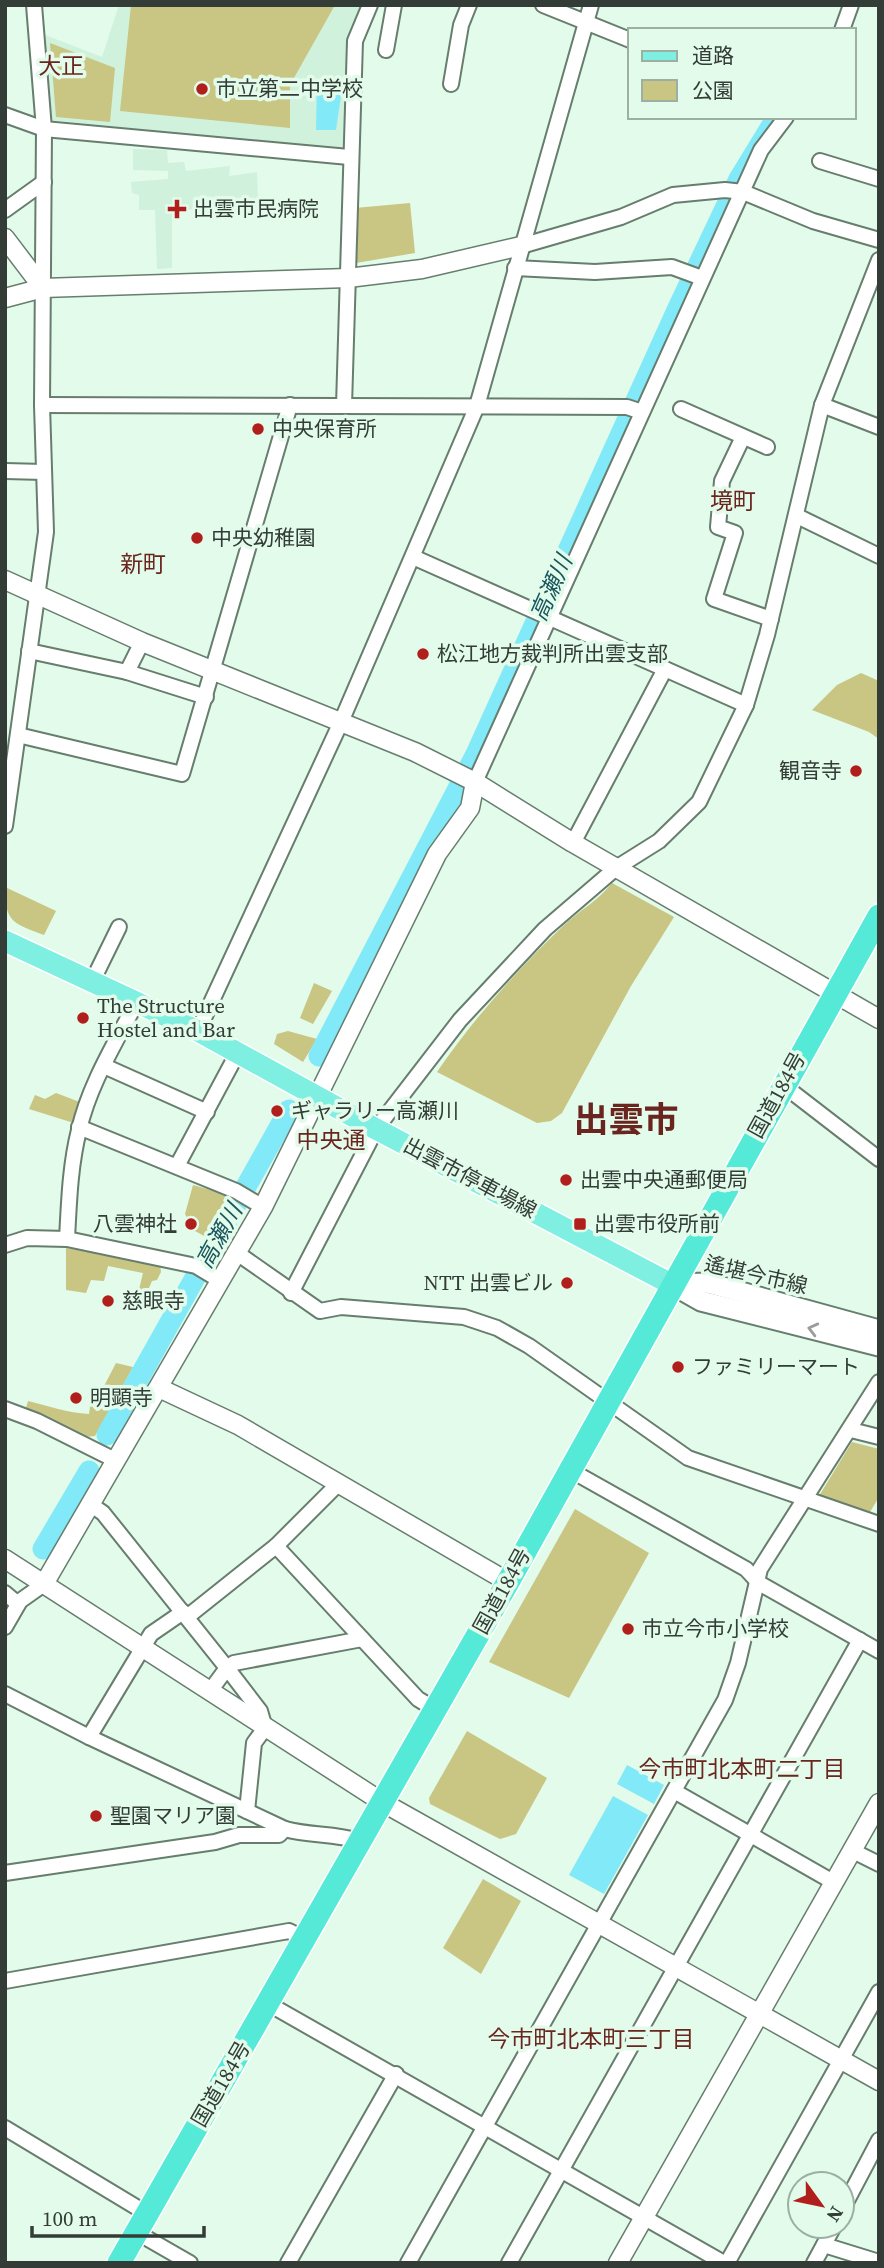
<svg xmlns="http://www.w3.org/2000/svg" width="884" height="2268" font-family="'Source Serif 4','Noto Sans JP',serif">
  <rect width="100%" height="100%" fill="#e2fbea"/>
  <g fill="#d0f1db">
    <path d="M119 5H367L349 150 49 120 45 35 102 57Z"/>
    <path d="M133 149 167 150 168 163 184 162 186 171 230 166 229 176 257 172 258 200H236L238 208 172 210V268L157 269 155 210H139V195L132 193 131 182 168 179V171L133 170Z"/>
  </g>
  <g fill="#c9c583">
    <path d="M131 5H335L290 85V128L120 111Z"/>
    <path d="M50 43 115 68 110 122 56 117Z"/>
    <path d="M410 203 415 253 356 263 355 208Z"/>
    <path d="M861 673 879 681V739L869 732 812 710 837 685Z"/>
    <path d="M612 883 674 917 631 986 562 1113 551 1121 537 1123 437 1072C474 1018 517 970 564 925 580 910 598 901 612 883Z"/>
    <path d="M5 887 56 911 44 935C13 923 5 923 5 887Z"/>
    <path d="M314 983 332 991 313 1024 300 1018Z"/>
    <path d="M288 1031 317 1039 303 1062 274 1044 277 1034Z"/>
    <path d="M56 1093 85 1104 77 1124 29 1109 35 1095 45 1099Z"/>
    <path d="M193 1185 229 1195 206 1237 195 1231 185 1214Z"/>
    <path d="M66 1248 160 1264 161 1272 157 1280 152 1281 145 1297 149 1304 142 1309 137 1298 143 1273 108 1266 104 1281 91 1280 86 1293 66 1290Z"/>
    <path d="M116 1363 133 1367 95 1436 86 1437 26 1408 28 1401C49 1406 67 1413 89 1414L93 1387 103 1388Z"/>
    <path d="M852 1442 879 1449V1497L870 1512 819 1496Z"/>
    <path d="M575 1509 649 1553 569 1698 489 1662Z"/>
    <path d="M467 1731 547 1778 516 1834 500 1839 430 1804 429 1798Z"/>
    <path d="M483 1879 521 1901 481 1974 443 1948Z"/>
  </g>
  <g fill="#82e9f8">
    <path d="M317 85 342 89 336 130H316Z"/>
    <path d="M627 1765 664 1785 654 1804 617 1784Z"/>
    <path d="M613 1796 648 1815 604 1894 569 1875Z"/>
  </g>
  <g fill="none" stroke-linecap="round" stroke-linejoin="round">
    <g stroke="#82e9f8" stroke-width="21">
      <path d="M319 1056 476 754 677 310 739 179 777 117"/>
      <path d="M107 1435 289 1110"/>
      <path d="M43 1549 89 1471"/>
    </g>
    <g stroke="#677d6e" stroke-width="18">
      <g id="minor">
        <path d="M543 5 630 40"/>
        <path d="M842 30 851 5"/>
        <path d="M386 50 394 5"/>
        <path d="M451 84 461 25 469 5"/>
        <path d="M5 115 44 129 349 157"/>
        <path d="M820 161 879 179"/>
        <path d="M5 210 44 182"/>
        <path d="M521 246 621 217 673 195 725 190 743 192 813 221 879 240"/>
        <path d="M515 268 595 272 672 267 702 278"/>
        <path d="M42 405 627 407 642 412"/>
        <path d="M822 405 879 427"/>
        <path d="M344 406 355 41 370 5"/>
        <path d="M681 409 767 447"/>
        <path d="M743 437 722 481 718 527 735 533 714 599 771 619"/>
        <path d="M5 471 44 472"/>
        <path d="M797 516 879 556"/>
        <path d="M413 557 746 705"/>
        <path d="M29 651 127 672 142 642"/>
        <path d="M127 672 206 697"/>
        <path d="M18 735 182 774 290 405"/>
        <path d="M475 782 761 150 786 117"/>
        <path d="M5 826 46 532 42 405 44 129 34 5"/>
        <path d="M573 843 665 669"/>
        <path d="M93 980 119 927"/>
        <path d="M198 1031 341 722 477 406 591 5"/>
        <path d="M104 1066 207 1112"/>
        <path d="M783 1085 879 1159"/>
        <path d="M79 1127 236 1191 263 1207"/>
        <path d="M177 1166 238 1052"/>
        <path d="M67 1239C69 1202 70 1166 79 1130 89 1085 116 1042 137 1001"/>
        <path d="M5 1245 27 1238 67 1239 196 1266 221 1281"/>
        <path d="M237 1253 320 1311 341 1307 464 1317 497 1328 529 1346 688 1458 879 1524"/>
        <path d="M291 1293 376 1129 460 1020 545 929 616 868 659 841 699 802 746 705 767 635 822 405 879 260"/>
        <path d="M5 1409 37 1421 115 1460"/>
        <path d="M851 1430 879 1437"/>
        <path d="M570 1470 746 1569 759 1583 879 1651"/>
        <path d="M90 1504 103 1513 227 1668 210 1691"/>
        <path d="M276 1546 418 1699 436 1710"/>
        <path d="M5 1593 18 1604"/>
        <path d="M187 1617 276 1546 339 1483"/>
        <path d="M5 1627 20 1601 44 1584"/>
        <path d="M5 1694 89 1737 285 1829C310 1836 334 1833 359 1841"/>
        <path d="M89 1737 151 1634 183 1612"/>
        <path d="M674 1791 835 1883"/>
        <path d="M247 1811 254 1743 265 1728 260 1711 227 1668 234 1663 362 1639"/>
        <path d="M853 1851 879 1864"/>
        <path d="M5 1873 215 1842 239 1835H279L285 1829"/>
        <path d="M5 1981 289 1931 305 1939"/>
        <path d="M267 2003 724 2263"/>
        <path d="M5 2128 146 2213"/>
        <path d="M842 2210 879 2140"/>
        <path d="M136 2232 190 2263"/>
        <path d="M824 2245 879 2262"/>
        <path d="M288 2263 396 2074"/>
        <path d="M408 2263 725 1700 738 1663 760 1569 879 1382"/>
        <path d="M509 2263 860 1640"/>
        <path d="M727 2263 879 1992"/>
        <path d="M814 2263 834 2226"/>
      </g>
    </g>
    <g stroke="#677d6e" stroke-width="21">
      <g id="tertiary">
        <path d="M5 238 43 288"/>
        <path d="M5 298 43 288 348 278 422 269 521 246"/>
        <path d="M5 580 142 642 415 752 475 782 573 843 879 1019"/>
        <path d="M159 1388 238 1425 508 1582"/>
        <path d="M5 1559 382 1802 879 2081"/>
        <path d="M44 1584 263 1207 437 854 470 808 475 782"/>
        <path d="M618 2263 879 1803"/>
      </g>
    </g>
    <g stroke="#677d6e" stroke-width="23">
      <g id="secondary">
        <path d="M671 1284 701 1301 879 1346"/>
        <path d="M672 1284 708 1283 879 1330"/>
      </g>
    </g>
    <g stroke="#fff" stroke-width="24">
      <path id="primary" d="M5 941 198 1031 376 1129 671 1284"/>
    </g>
    <g stroke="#fff" stroke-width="26">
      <path id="trunk" d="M119 2263 508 1582 879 916"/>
    </g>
    <use href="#minor" stroke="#fff" stroke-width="14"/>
    <use href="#tertiary" stroke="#fff" stroke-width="18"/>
    <use href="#secondary" stroke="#fff" stroke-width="19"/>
    <use href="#primary" stroke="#7fefe1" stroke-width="21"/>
    <use href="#trunk" stroke="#54ead7" stroke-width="23"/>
  </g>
  <defs><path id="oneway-chevron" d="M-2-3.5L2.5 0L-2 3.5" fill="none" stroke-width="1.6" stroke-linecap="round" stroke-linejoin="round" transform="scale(1.75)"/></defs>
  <use stroke="#999e9a" href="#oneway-chevron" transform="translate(813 1329) rotate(-166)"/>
  <g fill="#b01f1b" stroke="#e2fbea" stroke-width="2.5">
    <circle cx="202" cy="89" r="7"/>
    <path d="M173.5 198.5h7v7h7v7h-7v7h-7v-7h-7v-7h7z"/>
    <circle cx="258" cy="429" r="7"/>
    <circle cx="197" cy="538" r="7"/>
    <circle cx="423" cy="654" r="7"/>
    <circle cx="856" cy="771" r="7"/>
    <circle cx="83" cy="1018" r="7"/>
    <circle cx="277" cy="1111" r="7"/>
    <circle cx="566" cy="1180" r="7"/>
    <circle cx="191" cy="1224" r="7"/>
    <rect x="573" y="1217" width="14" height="14" rx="3.5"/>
    <circle cx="567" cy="1283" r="7"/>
    <circle cx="108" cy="1301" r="7"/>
    <circle cx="678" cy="1367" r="7"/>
    <circle cx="76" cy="1398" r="7"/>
    <circle cx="628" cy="1629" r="7"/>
    <circle cx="96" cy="1816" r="7"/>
  </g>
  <g text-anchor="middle" stroke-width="7" stroke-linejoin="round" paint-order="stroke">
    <g font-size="21" fill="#333c36" stroke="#e2fbea" text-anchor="start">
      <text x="216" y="96">市立第二中学校</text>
      <text x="193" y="216">出雲市民病院</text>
      <text x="272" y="436">中央保育所</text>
      <text x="211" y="545">中央幼稚園</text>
      <text x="437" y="661">松江地方裁判所出雲支部</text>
      <text x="842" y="778" text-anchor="end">観音寺</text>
      <text x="97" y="1013">The Structure<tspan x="97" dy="24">Hostel and Bar</tspan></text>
      <text x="291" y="1118">ギャラリー高瀬川</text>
      <text x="580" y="1187">出雲中央通郵便局</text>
      <text x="177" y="1231" text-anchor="end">八雲神社</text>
      <text x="594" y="1231">出雲市役所前</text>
      <text x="553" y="1290" text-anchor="end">NTT 出雲ビル</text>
      <text x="122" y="1308">慈眼寺</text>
      <text x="692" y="1374">ファミリーマート</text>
      <text x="90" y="1405">明顕寺</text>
      <text x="642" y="1636">市立今市小学校</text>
      <text x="110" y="1823">聖園マリア園</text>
    </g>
    <g font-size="21" fill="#333c36" stroke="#e2fbea">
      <text transform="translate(777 1095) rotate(-61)" y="7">国道184号</text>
      <text transform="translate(470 1178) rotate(28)" y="7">出雲市停車場線</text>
      <text transform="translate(756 1275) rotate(13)" y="7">遙堪今市線</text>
      <text transform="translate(502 1591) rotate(-61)" y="7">国道184号</text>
      <text transform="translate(221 2084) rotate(-60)" y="7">国道184号</text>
    </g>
    <g font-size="23" fill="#6a251f" stroke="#e2fbea">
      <text x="61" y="74">大正</text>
      <text x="733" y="509">境町</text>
      <text x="143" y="572">新町</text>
      <text x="331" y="1148">中央通</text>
      <text x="742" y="1777">今市町北本町二丁目</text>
      <text x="591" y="2047">今市町北本町三丁目</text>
    </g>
    <g font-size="23" font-style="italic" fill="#19555d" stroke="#e2fbea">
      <text transform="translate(551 588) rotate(-66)" y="8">高瀬川</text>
      <text transform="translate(219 1236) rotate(-61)" y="8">高瀬川</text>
    </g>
    <g font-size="35" font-weight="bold" fill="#6a251f" stroke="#e2fbea">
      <text x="626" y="1132">出雲市</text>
    </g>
  </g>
  <rect width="884" height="2268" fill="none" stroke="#333c36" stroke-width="14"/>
  <rect x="628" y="28" width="228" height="91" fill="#e2fbea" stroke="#9cafa2" stroke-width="2"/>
  <rect x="642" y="51" width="35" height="10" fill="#7fefe1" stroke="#9cafa2" stroke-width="2"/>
  <text x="692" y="63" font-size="21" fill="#333c36">道路</text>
  <rect x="642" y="80" width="35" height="21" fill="#c9c583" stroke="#9cafa2" stroke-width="2"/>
  <text x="692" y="98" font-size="21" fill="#333c36">公園</text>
  <g transform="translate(821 2205) rotate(123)"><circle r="33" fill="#e2fbea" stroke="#9cafa2" stroke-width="2"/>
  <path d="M0-5L12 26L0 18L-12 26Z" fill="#b01f1b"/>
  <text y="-10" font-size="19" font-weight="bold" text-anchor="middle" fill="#333c36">N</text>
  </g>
  <path d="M32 2226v10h172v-10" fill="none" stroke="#333c36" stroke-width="3.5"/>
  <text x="42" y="2226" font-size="21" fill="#333c36" stroke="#e2fbea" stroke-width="5" paint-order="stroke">100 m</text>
</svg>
